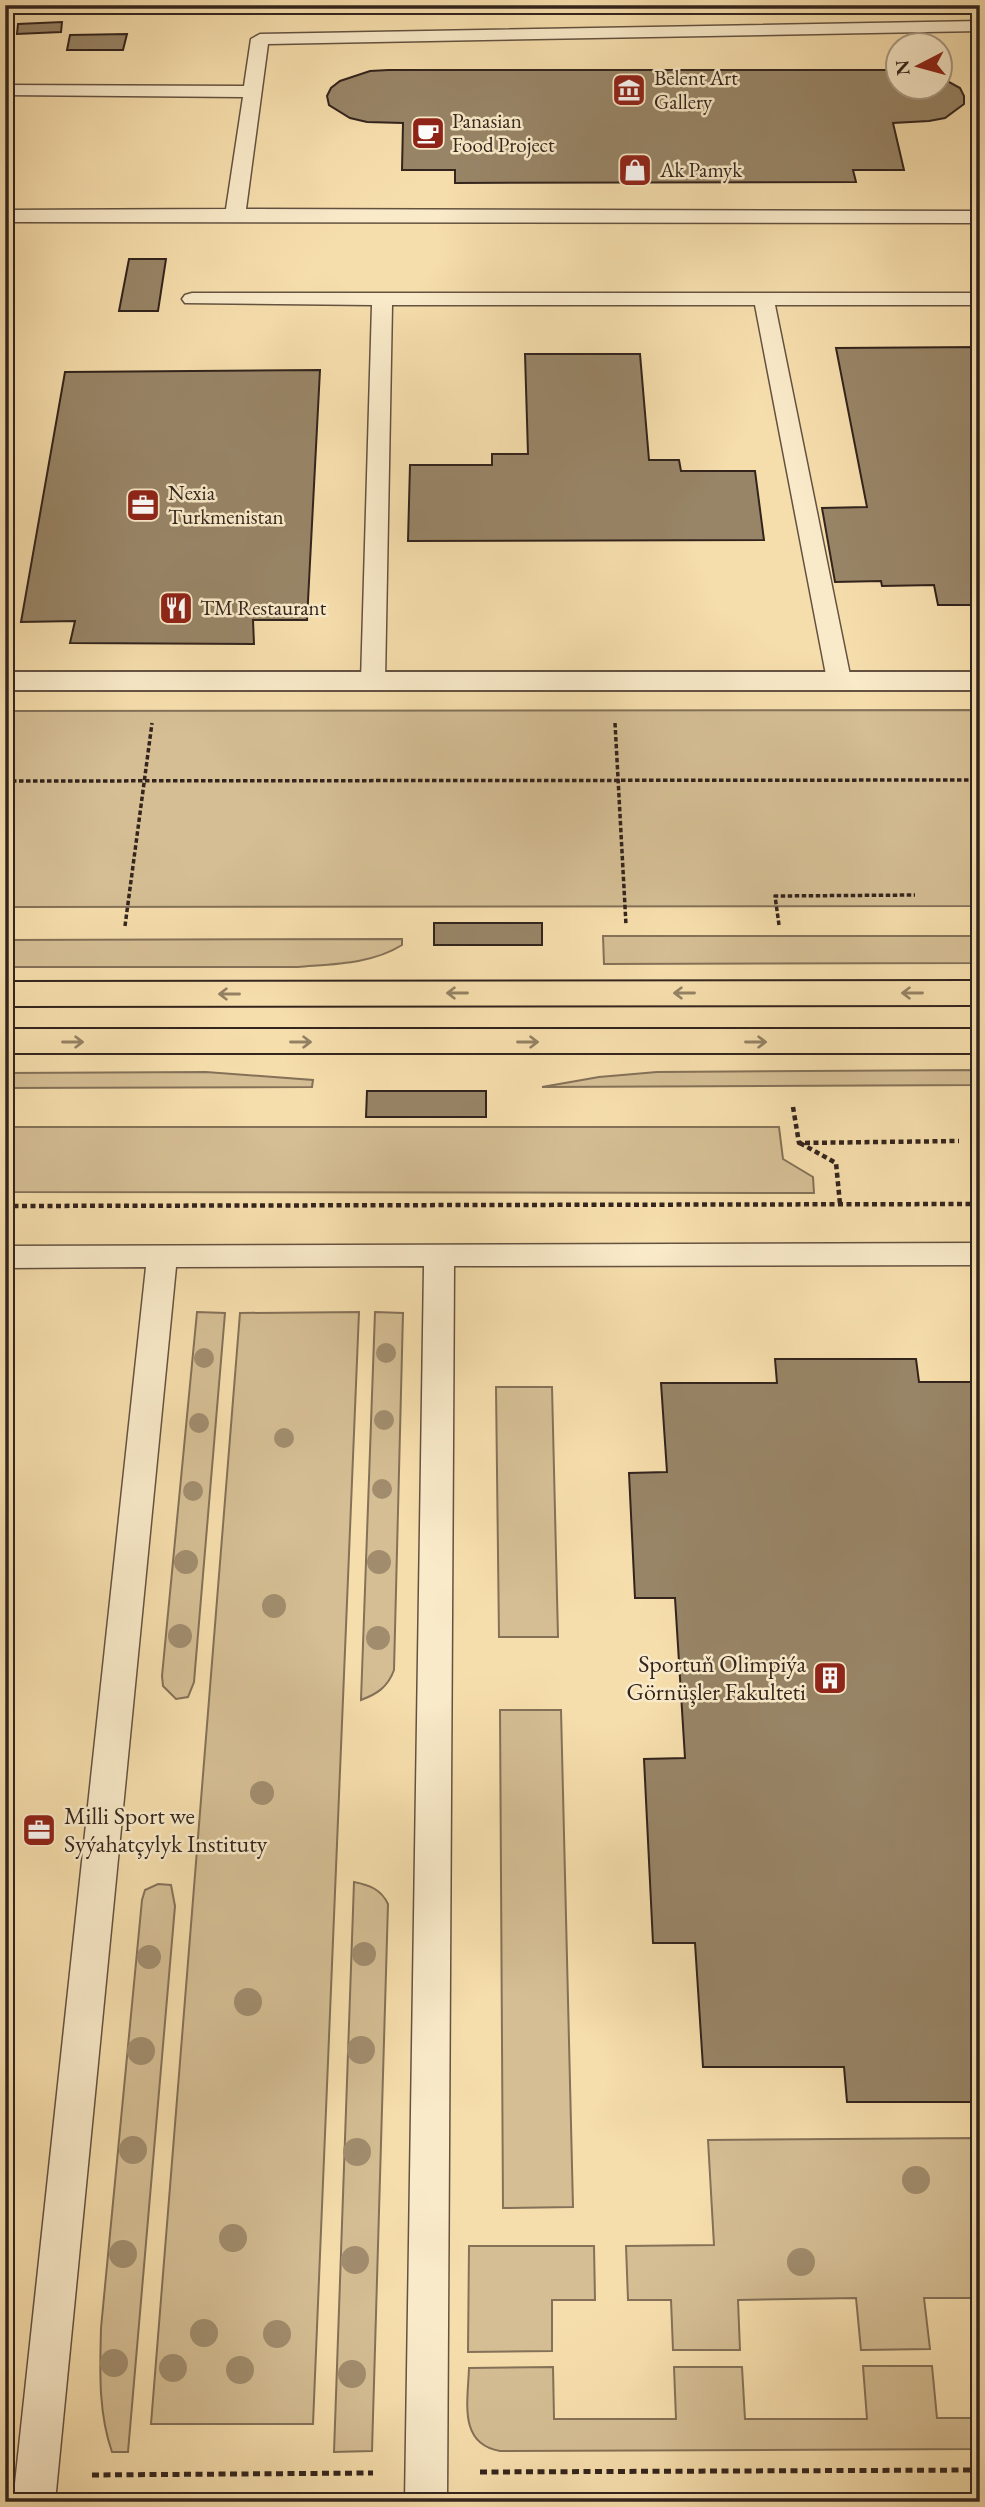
<svg xmlns="http://www.w3.org/2000/svg" width="985" height="2507" font-family="'EB Garamond',serif">
  <rect width="100%" height="100%" fill="#f6deac"/>
  <filter id="stains"><feTurbulence type="fractalNoise" baseFrequency=".00286" numOctaves="4"/><feColorMatrix values="0 0 0 0 .2 0 0 0 0 .09 0 0 0 0 .02 0 0 0 .5 -.17"/></filter>
  <radialGradient id="worn" r=".72"><stop offset=".6" stop-color="#630" stop-opacity="0"/><stop offset="1" stop-color="#630" stop-opacity=".3"/></radialGradient>
  <g fill="#d5be94" stroke="#847158" stroke-width="2">
    <path d="M980 710V906L5 907V711Z"/>
    <path d="M603 936H980V963L604 964Z"/>
    <path d="M402 939V945C372 964 333 964 298 967H5V940Z"/>
    <path d="M980 1070V1085L542 1087 599 1077 657 1072Z"/>
    <path d="M206 1072 313 1080 312 1087 5 1088V1073Z"/>
    <path d="M5 1127H779L783 1159 813 1177 814 1193 5 1192Z"/>
    <path d="M197 1312 225 1313 194 1682 188 1697 176 1699 163 1686 162 1676Z"/>
    <path d="M359 1312 313 2424H151L240 1313Z"/>
    <path d="M375 1312 403 1313 394 1670C388 1687 377 1694 361 1700Z"/>
    <path d="M496 1387H552L558 1637H499Z"/>
    <path d="M500 1710H561L573 2207 503 2208Z"/>
    <path d="M354 1882C369 1885 381 1889 388 1904L372 2451 334 2452Z"/>
    <path d="M158 1884 171 1885 175 1906 128 2452H112C98 2412 100 2370 101 2328L142 1900 145 1890Z"/>
    <path d="M980 2138V2298H924L930 2349 861 2350 856 2298 738 2300 740 2350H673L671 2300H628L626 2246 714 2245 708 2140Z"/>
    <path d="M469 2246H594L595 2300H552V2351L468 2352Z"/>
    <path d="M863 2366H932L937 2418H980V2449L500 2451C458 2444 468 2401 469 2368L553 2367 554 2419H676L674 2367H742L745 2419H867Z"/>
  </g>
  <g fill="#988567" stroke="#33241d" stroke-width="2">
    <path d="M62 22 61 32 17 34 18 24Z"/>
    <path d="M127 34 123 50H67L70 35Z"/>
    <path d="M388 70H898V88H940V77L960 88 964 96V104L945 118 929 121 893 123 904 170H853L856 182 455 183V170H402L403 123 367 122 350 118 329 105 327 96 331 88 340 81 370 71Z"/>
    <path d="M129 259H166L158 311H119Z"/>
    <path d="M980 347V605H938L934 585 882 586 881 581 835 582 822 508 867 507 836 348Z"/>
    <path d="M525 354H640L649 460H679L681 471H755L764 540 408 541 410 465H492V454H528Z"/>
    <path d="M320 370 307 620H253L254 644 70 643 75 621 21 622 65 372Z"/>
    <rect x="434" y="923" width="108" height="22"/>
    <path d="M367 1091H486V1117H366Z"/>
    <path d="M775 1359H916L919 1382H980V2102H847L844 2067H703L695 1943H653L644 1759 685 1758 675 1598H635L629 1473 667 1472 661 1383H777Z"/>
  </g>
  <g fill="none" stroke-linecap="round" stroke-linejoin="round">
    <g stroke="#645241" stroke-width="3">
      <g id="service">
        <path d="M980 21V31L268 44 246 209 980 211V223L5 222V210L226 209 243 97 5 95V85L244 86 251 39 260 34Z"/>
        <path d="M192 293H980V305H775L851 680 847 685 839 687 831 685 827 680 755 305H392L385 681 382 686 373 688 364 686 361 681 372 305 185 303 182 299 185 295Z"/>
        <path d="M980 1243V1265L454 1266 447 2502H405L424 1266 176 1267 55 2502H13L146 1267 5 1268V1246Z"/>
      </g>
    </g>
    <g stroke="#645241" stroke-width="4">
      <rect id="minor" x="5" y="672" width="975" height="18"/>
    </g>
    <g stroke="#33241d" stroke-width="4">
      <g id="primary">
        <path d="M980 981V1005L5 1006V982Z"/>
        <rect x="5" y="1029" width="975" height="24"/>
      </g>
    </g>
    <g stroke="#33241d" stroke-width="3.5" stroke-dasharray="4.5 2.5" stroke-linecap="butt">
      <path d="M615 723 626 925"/>
      <path d="M5 781 980 780"/>
      <path d="M779 925 775 896 915 895"/>
      <path d="M125 926 152 723"/>
    </g>
    <g stroke="#33241d" stroke-width="4.5" stroke-dasharray="5 3.5" stroke-linecap="butt">
      <path d="M793 1107 799 1143 959 1141"/>
      <path d="M800 1143 836 1163 840 1204"/>
      <path d="M5 1206 980 1204"/>
    </g>
    <g stroke="#33241d" stroke-width="5" stroke-dasharray="7 4.5" stroke-linecap="butt">
      <path d="M480 2472 980 2470"/>
      <path d="M92 2475 373 2473"/>
    </g>
    <use href="#service" fill="#f9eac9" fill-rule="evenodd"/>
    <use href="#minor" fill="#f9eac9" fill-rule="evenodd"/>
    <use href="#primary" fill="#f6deac" fill-rule="evenodd"/>
  </g>
  <g fill="#a18d6e">
    <circle cx="386" cy="1353" r="10"/>
    <circle cx="204" cy="1358" r="10"/>
    <circle cx="384" cy="1420" r="10"/>
    <circle cx="199" cy="1423" r="10"/>
    <circle cx="284" cy="1438" r="10"/>
    <circle cx="382" cy="1489" r="10"/>
    <circle cx="193" cy="1491" r="10"/>
    <circle cx="186" cy="1562" r="12"/>
    <circle cx="379" cy="1562" r="12"/>
    <circle cx="274" cy="1606" r="12"/>
    <circle cx="180" cy="1636" r="12"/>
    <circle cx="378" cy="1638" r="12"/>
    <circle cx="262" cy="1793" r="12"/>
    <circle cx="364" cy="1954" r="12"/>
    <circle cx="149" cy="1957" r="12"/>
    <circle cx="248" cy="2002" r="14"/>
    <circle cx="361" cy="2050" r="14"/>
    <circle cx="141" cy="2051" r="14"/>
    <circle cx="133" cy="2150" r="14"/>
    <circle cx="357" cy="2152" r="14"/>
    <circle cx="916" cy="2180" r="14"/>
    <circle cx="233" cy="2238" r="14"/>
    <circle cx="123" cy="2254" r="14"/>
    <circle cx="355" cy="2260" r="14"/>
    <circle cx="801" cy="2262" r="14"/>
    <circle cx="204" cy="2333" r="14"/>
    <circle cx="277" cy="2334" r="14"/>
    <circle cx="114" cy="2363" r="14"/>
    <circle cx="173" cy="2368" r="14"/>
    <circle cx="240" cy="2370" r="14"/>
    <circle cx="352" cy="2374" r="14"/>
  </g>
  <defs><path id="oneway-shaft" d="M-6 0H5M1.5-3L5.5 0L1.5 3" fill="none" stroke-width="1.6" stroke-linecap="round" stroke-linejoin="round" transform="scale(1.75)"/></defs>
  <g stroke="#948164">
    <use href="#oneway-shaft" transform="translate(457 993) rotate(180)"/>
    <use href="#oneway-shaft" transform="translate(684 993) rotate(180)"/>
    <use href="#oneway-shaft" transform="translate(912 993) rotate(180)"/>
    <use href="#oneway-shaft" transform="translate(229 994) rotate(180)"/>
    <use href="#oneway-shaft" transform="translate(73 1042)"/>
    <use href="#oneway-shaft" transform="translate(301 1042)"/>
    <use href="#oneway-shaft" transform="translate(528 1042)"/>
    <use href="#oneway-shaft" transform="translate(756 1042)"/>
  </g>
  <defs>
    <g id="museum-square" transform="scale(1.75)"><rect x="-9" y="-9" width="18" height="18" rx="4" fill="#8f2418" stroke="#f9eac9"/><path d="M0-6L6-3V-2H-6V-3ZM-5-1h2V3h-2ZM-1-1h2V3h-2ZM3-1h2V3H3ZM-6 4H6V6H-6Z" fill="#fff"/></g>
    <g id="cafe-square" transform="scale(1.75)"><rect x="-9" y="-9" width="18" height="18" rx="4" fill="#8f2418" stroke="#f9eac9"/><path d="M-5.5-4.5H6V0H3Q3 3.5 0 3.5H-2.5Q-5.5 3.5-5.5 0ZM3-3.2v2h1.7v-2ZM-6 4.5H4V6H-6Z" fill="#fff"/></g>
    <g id="shop-square" transform="scale(1.75)"><rect x="-9" y="-9" width="18" height="18" rx="4" fill="#8f2418" stroke="#f9eac9"/><path d="M-5-2.5h2.3a2.7 3.5 0 0 1 5.4 0H5L5.5 6h-11ZM-1.5-2.5h3a1.5 2.3 0 0 0-3 0Z" fill="#fff"/></g>
    <g id="office-square" transform="scale(1.75)"><rect x="-9" y="-9" width="18" height="18" rx="4" fill="#8f2418" stroke="#f9eac9"/><path d="M-6-3h4V-5.5h4V-3h4V5H-6ZM-1-4.5V-3h2v-1.5ZM-6 0V1H6V0Z" fill="#fff"/></g>
    <g id="restaurant-square" transform="scale(1.75)"><rect x="-9" y="-9" width="18" height="18" rx="4" fill="#8f2418" stroke="#f9eac9"/><path d="M-5-6h1v4h1v-4h1v4h1v-4h1v5L-1.5 .5V6h-2V.5L-5-1ZM5-6V6H3V1.5H1.5Q1.5-4 5-6Z" fill="#fff"/></g>
    <g id="building-square" transform="scale(1.75)"><rect x="-9" y="-9" width="18" height="18" rx="4" fill="#8f2418" stroke="#f9eac9"/><path d="M-4-6H4V6H1V3H-1V6H-4ZM-2.5-4.3h1.7v1.8h-1.7ZM.8-4.3h1.7v1.8H.8ZM-2.5-1h1.7V.8h-1.7ZM.8-1h1.7V.8H.8Z" fill="#fff"/></g>
  </defs>
  <g fill-rule="evenodd">
    <use href="#museum-square" x="629" y="90"/>
    <use href="#cafe-square" x="428" y="133"/>
    <use href="#shop-square" x="635" y="170"/>
    <use href="#office-square" x="143" y="505"/>
    <use href="#restaurant-square" x="176" y="608"/>
    <use href="#building-square" x="830" y="1678"/>
    <use href="#office-square" x="39" y="1830"/>
  </g>
  <g text-anchor="middle" stroke-width="5" stroke-linejoin="round" paint-order="stroke">
    <g font-size="21" fill="#33241d" stroke="#f9eac9" text-anchor="start">
      <text x="654" y="85">Belent Art<tspan x="654" dy="24">Gallery</tspan></text>
      <text x="452" y="128">Panasian<tspan x="452" dy="24">Food Project</tspan></text>
      <text x="660" y="177">Ak Pamyk</text>
      <text x="168" y="500">Nexia<tspan x="168" dy="24">Turkmenistan</tspan></text>
      <text x="200" y="615">TM Restaurant</text>
    </g>
    <g font-size="24" fill="#33241d" stroke="#f9eac9" text-anchor="end">
      <text x="806" y="1672">Sportuň Olimpiýa<tspan x="806" dy="28">Görnüşler Fakulteti</tspan></text>
      <text x="64" y="1824" text-anchor="start">Milli Sport we<tspan x="64" dy="28">Syýahatçylyk Instituty</tspan></text>
    </g>
  </g>
  <rect width="985" height="2507" fill="none" stroke="#f6deac" stroke-width="28"/>
  <rect x="7" y="7" width="971" height="2493" fill="none" stroke="#33241d" stroke-width="3.5"/>
  <rect x="14" y="14" width="957" height="2479" fill="none" stroke="#33241d" stroke-width="2"/>
  <g transform="translate(919 66) rotate(264)"><circle r="33" fill="#f9eac9" stroke="#aa9b84" stroke-width="2"/>
  <path d="M0-5L12 26L0 18L-12 26Z" fill="#8f2418"/>
  <text y="-10" font-size="19" font-weight="bold" text-anchor="middle" fill="#33241d">N</text>
  </g>
  <rect width="100%" height="100%" filter="url(#stains)"/>
  <rect width="100%" height="100%" fill="url(#worn)"/>
</svg>
